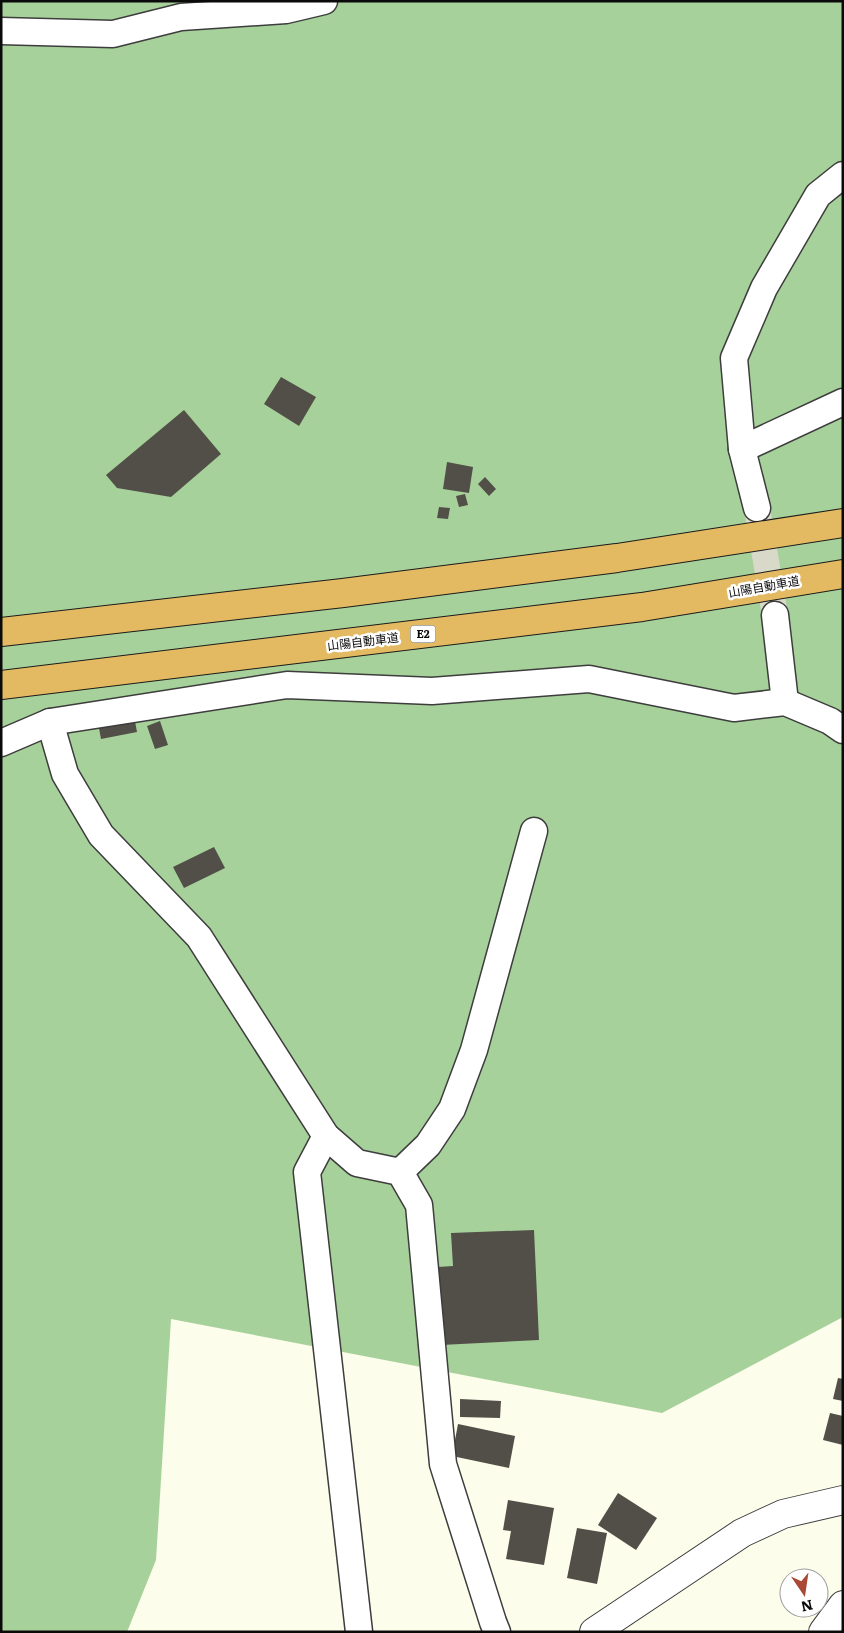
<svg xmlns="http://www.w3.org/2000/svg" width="844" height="1633" font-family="Literata,'Noto Sans JP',serif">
  <rect width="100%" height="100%" fill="#fcfdea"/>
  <path fill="#a7d19a" d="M1 1H843V1317L662 1413 171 1319 156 1560 127 1632H1Z"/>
  <g fill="#524e48">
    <path d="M281 377 316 397 299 426 264 404Z"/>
    <path d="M184 410 221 454 171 497 117 488 106 475Z"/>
    <path d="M447 462 473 467 469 493 443 489Z"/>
    <path d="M485 477 496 489 489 496 478 484Z"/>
    <path d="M465 494 468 505 459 507 456 496Z"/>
    <path d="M439 507 450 508 448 519 437 518Z"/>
    <path d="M134 716 137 732 101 739 98 723Z"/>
    <path d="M160 721 168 745 155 749 147 726Z"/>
    <path d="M214 847 225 868 184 888 173 867Z"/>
    <path d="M534 1230 539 1340 441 1345 438 1267 453 1266 451 1233Z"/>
    <path d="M838 1378 843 1379V1401L833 1399Z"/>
    <path d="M460 1399 501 1401 500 1418 460 1417Z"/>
    <path d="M830 1413 843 1416V1445L823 1440Z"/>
    <path d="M458 1424 515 1436 509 1468 452 1456Z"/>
    <path d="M618 1493 657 1518 636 1550 598 1525Z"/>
    <path d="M508 1500 554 1508 544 1565 506 1559 511 1531 503 1530Z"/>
    <path d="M577 1528 607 1533 597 1584 567 1578Z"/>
  </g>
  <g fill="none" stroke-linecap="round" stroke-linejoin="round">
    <path stroke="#d8d9c8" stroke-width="26" stroke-dasharray="26 13" stroke-linecap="butt" d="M757 508 775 615"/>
    <g stroke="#3d3d3d" stroke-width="29">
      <g id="minor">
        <path d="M1 31 113 34 181 17 286 10 324 1"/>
        <path d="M742 449 843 402"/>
        <path d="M757 508 742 449 734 358 764 288 818 195 843 175"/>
        <path d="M775 615 785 702"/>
        <path d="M50 722 65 774 101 835 199 937 326 1136 357 1163 400 1172 419 1205 443 1464 493 1622 497 1632"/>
        <path d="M1 743 50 722 287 685 432 691 589 679 734 708 785 702 830 721 843 730"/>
        <path d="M326 1136 307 1172 359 1632"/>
        <path d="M400 1172 428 1145 452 1109 474 1050 534 831"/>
      </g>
    </g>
    <g stroke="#3d3d3d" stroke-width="30">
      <g id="tertiary">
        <path d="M594 1632 742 1533 783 1514 843 1500"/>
        <path d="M823 1632 843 1605"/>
      </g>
    </g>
    <g stroke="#1b1b1b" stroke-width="30">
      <g id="motorway">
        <path d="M1 632 343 593 617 558 843 523"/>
        <path d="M1 685 642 607 843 574"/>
      </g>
    </g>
    <use href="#minor" stroke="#fff" stroke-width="26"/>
    <use href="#tertiary" stroke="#fff" stroke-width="28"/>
    <use href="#motorway" stroke="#e3b962" stroke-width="28"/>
  </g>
  <g text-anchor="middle" stroke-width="5" stroke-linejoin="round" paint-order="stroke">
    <rect fill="#fff" stroke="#545454" stroke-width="1" x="410.5" y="625.5" width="25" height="17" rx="4"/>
    <g font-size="11" font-weight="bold" fill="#0a0a0a">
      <text x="423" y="638">E2</text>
    </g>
    <g font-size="12" fill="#0a0a0a" stroke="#fff">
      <text transform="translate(764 587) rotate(-10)" y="4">山陽自動車道</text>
      <text transform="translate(363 642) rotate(-7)" y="4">山陽自動車道</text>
    </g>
  </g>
  <rect width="844" height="1633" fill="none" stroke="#0a0a0a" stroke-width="5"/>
  <g transform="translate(804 1593) rotate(167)"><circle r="24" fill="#ffffff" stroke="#9d9d9d"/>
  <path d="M0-4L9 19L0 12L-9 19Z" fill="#a94834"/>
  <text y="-8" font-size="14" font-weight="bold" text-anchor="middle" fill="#0a0a0a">N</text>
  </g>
</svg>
